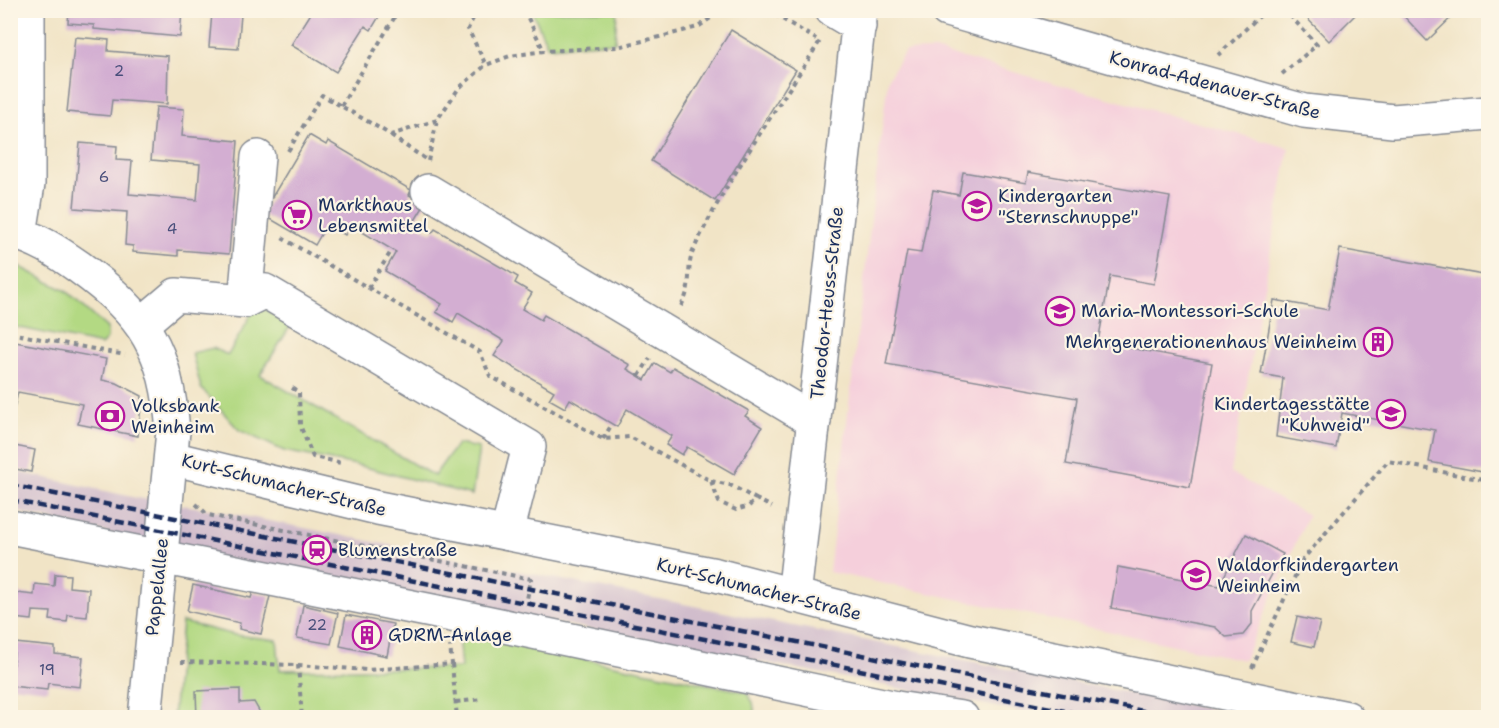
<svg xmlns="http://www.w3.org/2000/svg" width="1499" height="728" font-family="'Shantell Sans',sans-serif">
  <rect width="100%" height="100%" fill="#fcf5e5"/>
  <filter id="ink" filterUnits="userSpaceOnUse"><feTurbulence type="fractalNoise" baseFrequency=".0167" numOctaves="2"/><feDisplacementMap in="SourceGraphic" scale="12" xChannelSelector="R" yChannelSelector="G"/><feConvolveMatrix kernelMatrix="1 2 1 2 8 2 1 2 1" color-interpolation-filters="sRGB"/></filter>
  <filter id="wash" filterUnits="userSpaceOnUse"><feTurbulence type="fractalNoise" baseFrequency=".008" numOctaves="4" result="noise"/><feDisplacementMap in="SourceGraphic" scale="24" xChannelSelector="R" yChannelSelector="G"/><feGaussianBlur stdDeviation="1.35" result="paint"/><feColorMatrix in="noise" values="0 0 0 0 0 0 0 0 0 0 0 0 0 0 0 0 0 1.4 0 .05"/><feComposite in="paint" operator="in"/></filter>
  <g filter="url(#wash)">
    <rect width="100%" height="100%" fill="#f1e4c6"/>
    <path fill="#f5cfdb" d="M934 50 1289 148 1231 473 1308 515 1244 660 829 572 888 78 905 51Z"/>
    <path fill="#d1bdcc" d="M10 470 137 498 209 509 1249 717H1049L199 554 11 510Z"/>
    <g fill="#b3d983" stroke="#678470" stroke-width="1.5">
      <path d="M532 11H617L615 42 548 47Z"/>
      <path d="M11 262 66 291 107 328V339L101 345 11 326Z"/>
      <path d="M257 304 291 325 260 375 434 476 457 444 479 448 472 495 357 465 284 451 239 430 201 388 192 353 213 348 228 355Z"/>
      <path d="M182 622 235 635 277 640 280 670 461 668 458 633 746 692 753 702 755 715 753 718H173Z"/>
    </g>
    <g id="blocks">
      <g fill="#d3aed2">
        <path d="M69 10H182L180 37 94 29V25L68 23Z"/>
        <path d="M310 10H383L371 30 365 26 336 72 291 45 310 15Z"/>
        <path d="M1299 10H1360L1329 41Z"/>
        <path d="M1398 10H1459L1427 41Z"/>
        <path d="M212 13 241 15 238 49 209 47Z"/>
        <path d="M731 30 796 70 715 201 651 161Z"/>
        <path d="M75 37 109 40 108 51 168 56 167 104 112 100 110 116 67 112Z"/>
        <path d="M156 107 184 109 182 136 238 141 229 254 178 250V256L133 252V246L125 245 127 212 74 208 80 143 117 146 116 160 132 161 129 194 197 200 200 164 151 160Z"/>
        <path d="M309 135 326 145 328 141 411 190 409 195 425 204 414 222 432 233 435 229 518 277 515 283 532 293 522 309 541 320 544 315 630 365 627 369 645 380 655 363 670 372 673 367 749 411 745 416 762 427 734 474 687 447 682 455 666 445 672 436 627 409 617 427 570 399 565 408 549 399 554 391 494 356 504 341 458 313 453 322 436 312 442 304 385 271 396 252 351 225 345 235 327 224 315 245 262 214Z"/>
        <path d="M963 172 1026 183 1028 172 1170 197 1154 284 1110 276 1098 342 1212 363 1190 487 1066 464 1077 398 886 364 907 251 921 253 933 190 959 195Z"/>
        <path d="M1340 249 1488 276V473L1429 462 1435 430 1342 413 1336 448 1276 437 1283 378 1261 374 1274 300 1328 310Z"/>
        <path d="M10 341 106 359 102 380 117 383 142 396 138 436 78 424 82 404 18 392 10 426Z"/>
        <path d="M10 445 35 450 31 472 10 468Z"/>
        <path d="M1246 534 1283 554 1252 611V624L1243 635 1226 637 1215 627 1111 608 1118 567 1219 586Z"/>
        <path d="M55 574 70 575 69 587 89 589 87 617 68 615 67 622 50 620 51 612 33 611 32 620 14 618 17 593 34 595 35 584 54 586Z"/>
        <path d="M193 585 251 598 253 592 270 596 261 634 239 629 240 623 187 611Z"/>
        <path d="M303 605 338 613 331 644 297 638Z"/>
        <path d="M346 615 393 624 387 656 340 646Z"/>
        <path d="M1297 617 1320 622 1314 647 1291 642Z"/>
        <path d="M15 643 55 647V654L83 657 80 687 48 683 47 690 11 686Z"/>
        <path d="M240 689V703L254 702 263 718H197L196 691Z"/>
      </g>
    </g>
  </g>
  <g filter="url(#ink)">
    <use href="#blocks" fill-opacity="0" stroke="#868a92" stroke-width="1.5"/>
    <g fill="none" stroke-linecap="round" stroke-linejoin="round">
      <g stroke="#868a92" stroke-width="36">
        <g id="minor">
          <path d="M832 10 859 26"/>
          <path d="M947 10 1304 111 1393 121 1488 113"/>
          <path d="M428 191 814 421"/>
          <path d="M10 232C36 237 59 253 79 267 146 316 166 349 173 431L145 718"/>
          <path d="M20 234 28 184V10"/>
          <path d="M245 301 258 157"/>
          <path d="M143 323 176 295 245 301 265 291 529 447 507 533"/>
          <path d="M171 458 378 508 716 575 970 641 1347 718"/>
          <path d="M10 527 447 614 897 708 962 718"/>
          <path d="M794 596 860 10"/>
        </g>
      </g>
      <g stroke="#868a92" stroke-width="4" stroke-dasharray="4.5 4.5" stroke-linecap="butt">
        <path d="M477 10 468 29 486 65"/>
        <path d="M524 10 544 51"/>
        <path d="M767 10 816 39"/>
        <path d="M1218 55 1266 10"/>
        <path d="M1282 74 1317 45 1285 10"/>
        <path d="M341 106 399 10"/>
        <path d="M391 136 427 160"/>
        <path d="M288 151 322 95 391 135 437 120 459 88 486 65 510 56 544 51 617 47 664 36 698 27 722 10"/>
        <path d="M428 161 437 121"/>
        <path d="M282 238 480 352 490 376 603 439 630 437 711 481 719 502 736 510 749 506 756 499 772 507"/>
        <path d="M368 288 392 250"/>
        <path d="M681 306C694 285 685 267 694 249 727 178 778 108 820 41"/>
        <path d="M10 333 125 355"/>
        <path d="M639 376 650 358"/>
        <path d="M292 388 299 392 300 425 313 457 338 462 337 467"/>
        <path d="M603 439 612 424"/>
        <path d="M711 481 730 485 756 499"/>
        <path d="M196 504 208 515 531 579 527 599"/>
        <path d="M181 662 298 665 367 670 452 664 450 646"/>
        <path d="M452 664 457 718"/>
        <path d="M298 665 302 718"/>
        <path d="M1252 668 1303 559 1388 461 1488 481"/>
        <path d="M456 702 482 699"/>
      </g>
      <use href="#minor" stroke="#fff" stroke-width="33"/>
      <g stroke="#1b2f5e" stroke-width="4.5" stroke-dasharray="9 4.5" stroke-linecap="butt">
        <path d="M10 485 1178 718"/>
        <path d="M10 500 1100 718"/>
      </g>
    </g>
  </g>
  <defs>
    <g id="school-ring" transform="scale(1.5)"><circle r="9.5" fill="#fcf5e5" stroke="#b5179e" stroke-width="1.5"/><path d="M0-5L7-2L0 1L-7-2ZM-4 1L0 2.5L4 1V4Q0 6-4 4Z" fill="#b5179e"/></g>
    <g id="supermarket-ring" transform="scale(1.5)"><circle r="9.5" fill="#fcf5e5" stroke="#b5179e" stroke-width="1.5"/><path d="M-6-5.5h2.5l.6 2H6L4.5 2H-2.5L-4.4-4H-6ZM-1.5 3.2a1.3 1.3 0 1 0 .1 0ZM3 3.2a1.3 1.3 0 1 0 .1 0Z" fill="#b5179e"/></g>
    <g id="building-ring" transform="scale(1.5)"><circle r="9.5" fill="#fcf5e5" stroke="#b5179e" stroke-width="1.5"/><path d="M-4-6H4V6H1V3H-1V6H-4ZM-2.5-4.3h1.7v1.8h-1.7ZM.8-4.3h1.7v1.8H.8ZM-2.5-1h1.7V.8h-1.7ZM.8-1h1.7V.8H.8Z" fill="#b5179e"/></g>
    <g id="bank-ring" transform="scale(1.5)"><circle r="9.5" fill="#fcf5e5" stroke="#b5179e" stroke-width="1.5"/><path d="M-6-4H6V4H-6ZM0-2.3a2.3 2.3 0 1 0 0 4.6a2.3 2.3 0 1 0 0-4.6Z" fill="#b5179e"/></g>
    <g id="station-ring" transform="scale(1.5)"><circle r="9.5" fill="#fcf5e5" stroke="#b5179e" stroke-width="1.5"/><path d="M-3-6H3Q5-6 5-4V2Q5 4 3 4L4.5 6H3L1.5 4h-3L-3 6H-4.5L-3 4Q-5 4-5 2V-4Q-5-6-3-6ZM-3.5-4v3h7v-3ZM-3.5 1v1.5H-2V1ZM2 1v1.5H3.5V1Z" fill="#b5179e"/></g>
  </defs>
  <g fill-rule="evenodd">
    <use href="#school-ring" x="977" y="206"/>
    <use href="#supermarket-ring" x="297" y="215"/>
    <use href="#school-ring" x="1060" y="311"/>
    <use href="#building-ring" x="1378" y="342"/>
    <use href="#school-ring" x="1391" y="414"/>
    <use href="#bank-ring" x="110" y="416"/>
    <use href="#station-ring" x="317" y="550"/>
    <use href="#school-ring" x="1196" y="575"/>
    <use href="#building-ring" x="367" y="635"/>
  </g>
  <g text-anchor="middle" stroke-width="4.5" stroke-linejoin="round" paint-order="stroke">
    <g font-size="15" fill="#494f7b">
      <text x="119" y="76">2</text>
      <text x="104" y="182">6</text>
      <text x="172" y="234">4</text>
      <text x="317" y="630">22</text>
      <text x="47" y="675">19</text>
    </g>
    <g font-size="18" fill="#1b2f5e" stroke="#fcf5e5">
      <text transform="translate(1215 85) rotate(15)" y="6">Konrad-Adenauer-Straße</text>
      <text transform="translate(827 303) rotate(-84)" y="6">Theodor-Heuss-Straße</text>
      <text transform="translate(284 485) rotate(14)" y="6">Kurt-Schumacher-Straße</text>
      <text transform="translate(157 587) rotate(-84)" y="6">Pappelallee</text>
      <text transform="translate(759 589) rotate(14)" y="6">Kurt-Schumacher-Straße</text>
    </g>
    <g font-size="18" fill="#1b2f5e" stroke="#fcf5e5" text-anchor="start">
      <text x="998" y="202">Kindergarten<tspan x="998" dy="21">"Sternschnuppe"</tspan></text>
      <text x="318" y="211">Markthaus<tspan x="318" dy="21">Lebensmittel</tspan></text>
      <text x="1081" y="317">Maria-Montessori-Schule</text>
      <text x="1357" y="348" text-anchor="end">Mehrgenerationenhaus Weinheim</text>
      <text x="1370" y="410" text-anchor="end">Kindertagesstätte<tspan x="1370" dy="21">"Kuhweid"</tspan></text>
      <text x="131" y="412">Volksbank<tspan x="131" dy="21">Weinheim</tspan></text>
      <text x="338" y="556">Blumenstraße</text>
      <text x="1217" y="571">Waldorfkindergarten<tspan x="1217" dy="21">Weinheim</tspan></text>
      <text x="388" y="641">GDRM-Anlage</text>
    </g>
  </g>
  <rect width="1499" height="728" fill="none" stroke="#fcf5e5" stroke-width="36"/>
</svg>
